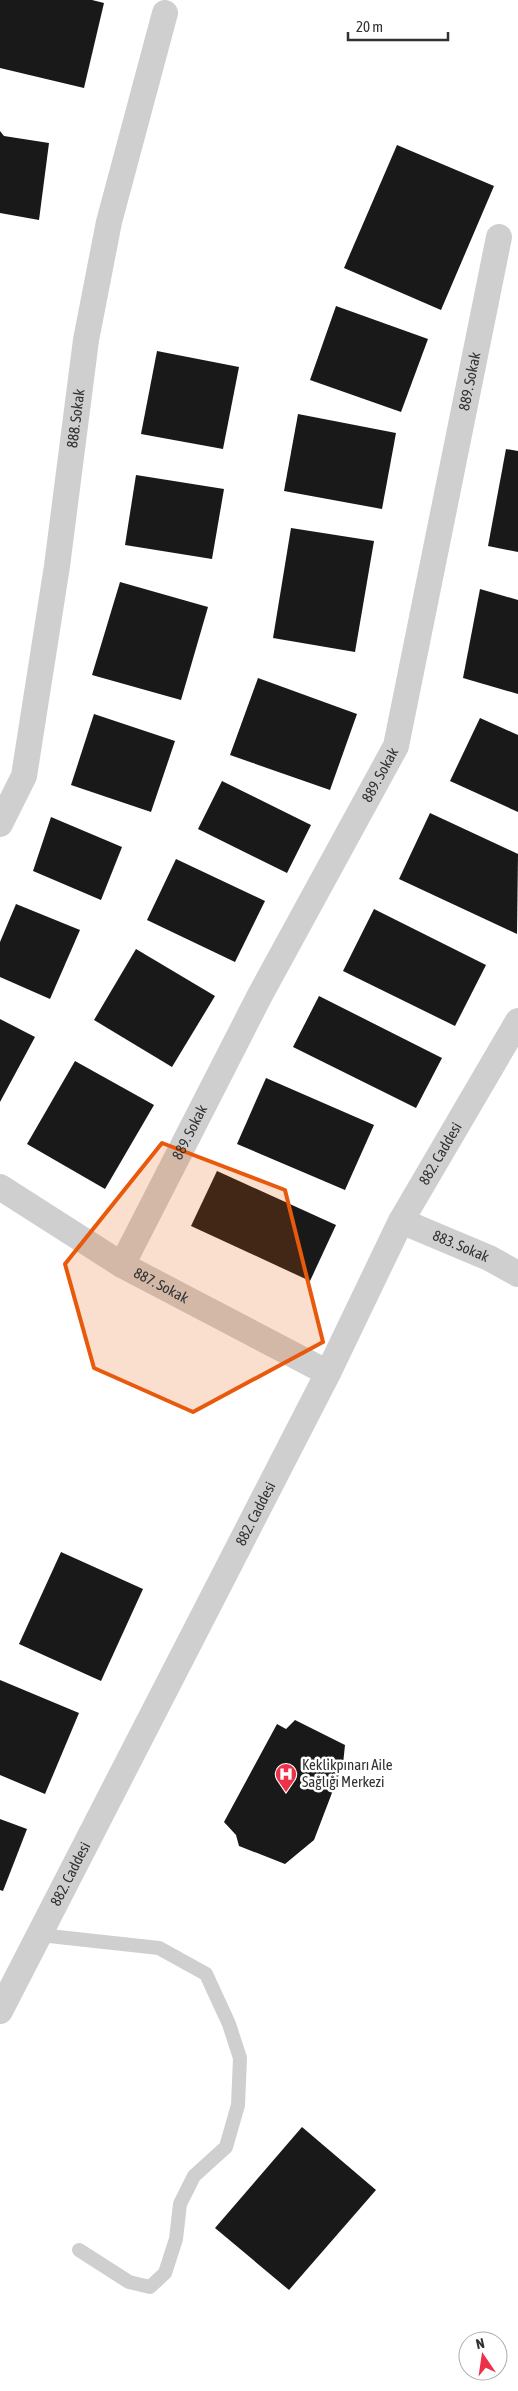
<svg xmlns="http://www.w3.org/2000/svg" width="518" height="2391" font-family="'Asap Condensed',sans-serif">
  <rect width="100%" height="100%" fill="#fff"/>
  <g fill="#191919">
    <path d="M0 0H92L104 3 84 88 0 68Z"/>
    <path d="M0 131 4 136 49 143 39 220 0 213Z"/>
    <path d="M397 145 494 186 441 310 344 268Z"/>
    <path d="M336 306 428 339 401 412 310 380Z"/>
    <path d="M157 351 239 367 223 449 141 434Z"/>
    <path d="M298 414 396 433 382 509 284 491Z"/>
    <path d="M506 449 518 451V552L488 546Z"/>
    <path d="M136 475 224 489 212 559 125 545Z"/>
    <path d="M291 528 374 541 355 652 273 638Z"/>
    <path d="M120 582 208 607 181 700 92 675Z"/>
    <path d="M480 589 518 600V694L463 678Z"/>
    <path d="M258 678 357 714 330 790 230 755Z"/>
    <path d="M94 714 175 741 151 812 71 785Z"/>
    <path d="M480 718 518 735V812L450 781Z"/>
    <path d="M222 781 311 825 287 873 198 829Z"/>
    <path d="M430 813 518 854 517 934 399 879Z"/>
    <path d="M51 817 122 847 101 900 33 871Z"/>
    <path d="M176 859 265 901 235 962 147 920Z"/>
    <path d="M16 904 80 930 50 999 0 977V942Z"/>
    <path d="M374 909 486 965 455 1026 343 971Z"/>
    <path d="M136 949 215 996 172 1067 94 1020Z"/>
    <path d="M319 996 442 1058 416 1108 293 1047Z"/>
    <path d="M0 1019 35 1037 0 1102Z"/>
    <path d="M75 1061 154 1105 105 1189 27 1144Z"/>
    <path d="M266 1078 374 1125 345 1190 237 1144Z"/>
    <path d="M217 1171 336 1225 310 1281 191 1226Z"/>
    <path d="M61 1552 143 1589 101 1681 19 1644Z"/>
    <path d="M0 1680 79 1713 45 1794 0 1775Z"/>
    <path d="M295 1720 345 1745 343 1764 314 1840 285 1864 239 1846 236 1835 224 1822 277 1724 286 1729Z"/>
    <path d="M0 1819 27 1829 3 1891 0 1890Z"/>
    <path d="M302 2127 376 2190 289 2290 215 2228Z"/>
  </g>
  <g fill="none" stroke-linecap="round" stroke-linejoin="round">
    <path stroke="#cfcfcf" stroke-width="14" d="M40 1935 159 1948 206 1974 229 2024 240 2058 238 2105 226 2147 194 2176 180 2204 176 2239 165 2273 150 2287 129 2282 79 2250"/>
    <g stroke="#cfcfcf" stroke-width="26">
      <path id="s1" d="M0 824 24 776 57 566 86 340 109 222 165 13"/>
      <path id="s2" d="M0 1187 122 1265 328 1373"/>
      <path id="s3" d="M401 1221 489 1258 518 1274"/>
      <path id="s4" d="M122 1265 260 995 396 746 499 237"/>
      <path id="s5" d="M0 2011 328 1373 401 1221 518 1021"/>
    </g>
  </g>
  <path fill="#e8590c" fill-opacity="0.2" stroke="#e8590c" stroke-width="4" stroke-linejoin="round" d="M162 1143 285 1190 323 1342 193 1412 94 1368 65 1264Z"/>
  <defs>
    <g id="hospital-pin" transform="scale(1.125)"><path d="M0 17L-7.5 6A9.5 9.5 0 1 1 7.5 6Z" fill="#ee3048" stroke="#fff"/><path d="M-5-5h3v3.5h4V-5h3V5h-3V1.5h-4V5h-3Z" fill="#fff"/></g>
  </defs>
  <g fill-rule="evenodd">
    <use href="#hospital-pin" x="286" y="1774"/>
  </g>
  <g text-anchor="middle" stroke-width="5" stroke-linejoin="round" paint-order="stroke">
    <g font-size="15" fill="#323232" stroke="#fff">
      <text dy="5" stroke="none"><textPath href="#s4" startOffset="959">889. Sokak</textPath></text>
      <text dy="5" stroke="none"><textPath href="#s1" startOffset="415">888. Sokak</textPath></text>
      <text dy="5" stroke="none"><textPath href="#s4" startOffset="554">889. Sokak</textPath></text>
      <text dy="5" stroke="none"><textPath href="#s4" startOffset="149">889. Sokak</textPath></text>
      <text dy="5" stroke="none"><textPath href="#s5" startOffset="964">882. Caddesi</textPath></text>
      <text dy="5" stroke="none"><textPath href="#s3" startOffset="65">883. Sokak</textPath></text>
      <text dy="5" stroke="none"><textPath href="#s2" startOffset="189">887. Sokak</textPath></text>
      <text dy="5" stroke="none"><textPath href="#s5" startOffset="559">882. Caddesi</textPath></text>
      <text dy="5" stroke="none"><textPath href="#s5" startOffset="154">882. Caddesi</textPath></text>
    </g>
    <g font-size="15" fill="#323232" stroke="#fff" text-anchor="start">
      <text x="302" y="1770">Keklikpınarı Aile<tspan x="302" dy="17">Sağlığı Merkezi</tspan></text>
    </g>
  </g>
  <g transform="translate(483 2356) rotate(347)"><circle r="24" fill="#ffffff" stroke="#adadad"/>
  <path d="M0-4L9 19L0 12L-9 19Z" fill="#ee3048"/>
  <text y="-8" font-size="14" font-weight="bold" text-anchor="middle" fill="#323232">N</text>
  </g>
  <path d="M348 32v8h100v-8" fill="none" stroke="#323232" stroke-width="2.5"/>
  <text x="356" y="32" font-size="15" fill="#323232" stroke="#ffffff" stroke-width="4" paint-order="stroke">20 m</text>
</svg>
